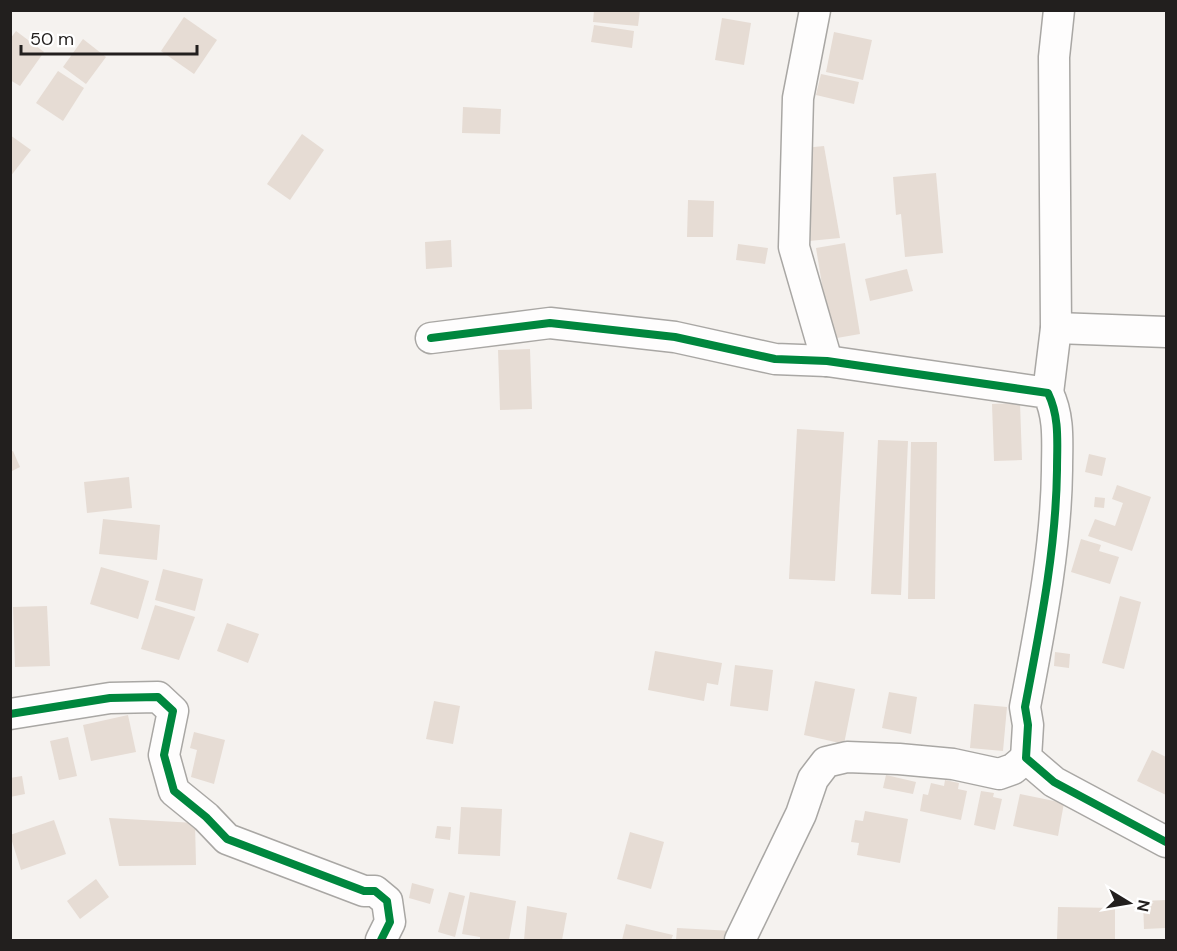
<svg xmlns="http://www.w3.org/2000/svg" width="1177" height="951" font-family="'DM Sans',sans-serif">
  <rect width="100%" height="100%" fill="#f5f2ef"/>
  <g fill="#e6dcd4">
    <path d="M594 10H640L638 26 593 22Z"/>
    <path d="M184 17 217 40 194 74 161 51Z"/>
    <path d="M722 18 751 23 744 65 715 60Z"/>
    <path d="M594 25 634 31 632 48 591 42Z"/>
    <path d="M16 31 44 52 20 86 10 80V39Z"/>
    <path d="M834 32 872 40 863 80 826 72Z"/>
    <path d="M83 39 106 57 86 84 63 67Z"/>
    <path d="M58 71 84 88 63 121 36 103Z"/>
    <path d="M821 74 859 82 854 104 816 95Z"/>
    <path d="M463 107 501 109 500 134 462 133Z"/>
    <path d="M302 134 324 150 290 200 267 184Z"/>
    <path d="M10 135 31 150 10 177Z"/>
    <path d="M824 146 840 238 809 241 804 148Z"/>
    <path d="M936 173 943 253 905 257 901 214 896 215 893 177Z"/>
    <path d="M688 200 714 201 713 237H687Z"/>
    <path d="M451 240 452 267 426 269 425 242Z"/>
    <path d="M845 243 860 334 831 339 816 248Z"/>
    <path d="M738 244 768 248 765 264 736 260Z"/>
    <path d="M907 269 913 291 870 301 865 279Z"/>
    <path d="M530 349 532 409 500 410 498 350Z"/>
    <path d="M1020 403 1022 460 994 461 992 404Z"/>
    <path d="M797 429 844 432 835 581 789 579Z"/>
    <path d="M878 440 908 441 901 595 871 594Z"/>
    <path d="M911 442H937L935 599H908Z"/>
    <path d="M13 451 20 467 10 472V452Z"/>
    <path d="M1089 454 1106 458 1102 476 1085 472Z"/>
    <path d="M129 477 132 508 87 513 84 482Z"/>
    <path d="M1117 485 1151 497 1132 551 1088 536 1095 519 1115 526 1123 503 1112 499Z"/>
    <path d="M1095 497 1105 498 1104 508 1094 507Z"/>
    <path d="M103 519 160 525 157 560 99 554Z"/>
    <path d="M1081 539 1101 545 1099 551 1119 557 1110 584 1071 572Z"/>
    <path d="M101 567 149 581 138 619 90 604Z"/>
    <path d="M163 569 203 579 195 611 155 600Z"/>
    <path d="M1120 596 1141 602 1124 669 1102 663Z"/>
    <path d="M155 605 195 617 179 660 141 649Z"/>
    <path d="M47 606 50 666 15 667 13 607Z"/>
    <path d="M227 623 259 634 248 663 217 651Z"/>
    <path d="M655 651 722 663 718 685 707 683 704 701 648 690Z"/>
    <path d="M1055 652 1070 654 1069 668 1054 666Z"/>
    <path d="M735 665 773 670 768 711 730 706Z"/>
    <path d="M815 681 855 689 844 744 804 735Z"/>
    <path d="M889 692 917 697 911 734 882 728Z"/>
    <path d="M434 701 460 706 453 744 426 739Z"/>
    <path d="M974 704 1007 707 1003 751 970 748Z"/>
    <path d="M128 715 136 752 91 761 83 725Z"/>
    <path d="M194 732 225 740 214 784 191 777 197 750 190 748Z"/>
    <path d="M68 737 77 776 59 780 50 741Z"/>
    <path d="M1152 750 1166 757V795L1137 781Z"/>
    <path d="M886 775 916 782 913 794 883 788Z"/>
    <path d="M22 776 25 794 10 797V778Z"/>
    <path d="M945 780 959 783 958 789 967 791 961 820 920 811 923 794 928 795 931 783 944 786Z"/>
    <path d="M981 791 994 793 993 797 1002 799 995 830 974 825Z"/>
    <path d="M1020 794 1064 803 1058 836 1013 826Z"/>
    <path d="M461 807 502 809 500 856 458 854Z"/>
    <path d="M865 811 908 819 900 863 857 855 859 843 851 842 855 820 863 821Z"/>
    <path d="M109 818 195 823 196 865 119 866Z"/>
    <path d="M54 820 66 854 21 870 10 835Z"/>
    <path d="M437 826 451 827 450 840 435 838Z"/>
    <path d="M630 832 664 842 651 889 617 879Z"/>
    <path d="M96 879 109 897 80 919 67 901Z"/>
    <path d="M412 883 434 889 430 904 409 898Z"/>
    <path d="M449 892 465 896 455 937 438 932Z"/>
    <path d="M470 892 516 901 509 940H480V937L462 934Z"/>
    <path d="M1166 900V928L1144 929 1143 901Z"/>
    <path d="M527 906 567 913 562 940H524Z"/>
    <path d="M1058 907 1115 908V940H1057Z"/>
    <path d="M626 924 673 935 671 940H622Z"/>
    <path d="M677 928 733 931 732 940H676Z"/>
  </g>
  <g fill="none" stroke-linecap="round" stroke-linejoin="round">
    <g stroke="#a9a7a4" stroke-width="33">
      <g id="minor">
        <path d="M815 10 798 98 794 247 827 361"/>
        <path d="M1056 328 1166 332"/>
        <path d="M431 338 550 323 675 337 775 359 827 361 1048 393C1060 418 1057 443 1057 470 1056 550 1040 628 1025 707L1028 725 1026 758 1054 782 1166 842"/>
        <path d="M1048 393 1056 328 1054 57 1059 10"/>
        <path d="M10 714 110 698 158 697 173 711 164 755 174 791 206 817 227 839 364 891H375L387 901 390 922 381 940"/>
        <path d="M740 940 801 814 813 779 826 762 847 757 899 759 953 764 999 774 1013 769 1026 758"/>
      </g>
    </g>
    <use href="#minor" stroke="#fefdfd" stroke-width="30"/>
    <g stroke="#fff" stroke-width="11">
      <g id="cycleway">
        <path d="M431 338 550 323 675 337 775 359 827 361 1048 393C1060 418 1057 443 1057 470 1056 550 1040 628 1025 707L1028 725 1026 758 1054 782 1166 842"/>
        <path d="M10 714 110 698 158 697 173 711 164 755 174 791 206 817 227 839 364 891H375L387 901 390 922 381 940"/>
      </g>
    </g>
    <use href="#cycleway" stroke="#00873e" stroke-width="8"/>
  </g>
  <rect width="1177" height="951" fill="none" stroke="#221f1e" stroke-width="24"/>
  <g transform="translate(1129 903) rotate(101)" stroke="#ffffff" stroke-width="4.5" paint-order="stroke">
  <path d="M0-4.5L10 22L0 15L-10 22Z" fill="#221f1e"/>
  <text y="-9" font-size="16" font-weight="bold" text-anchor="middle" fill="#221f1e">N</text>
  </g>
  <path d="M21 45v9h176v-9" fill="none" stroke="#221f1e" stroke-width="3"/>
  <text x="30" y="45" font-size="18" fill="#221f1e" stroke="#ffffff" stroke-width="4.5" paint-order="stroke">50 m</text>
</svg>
